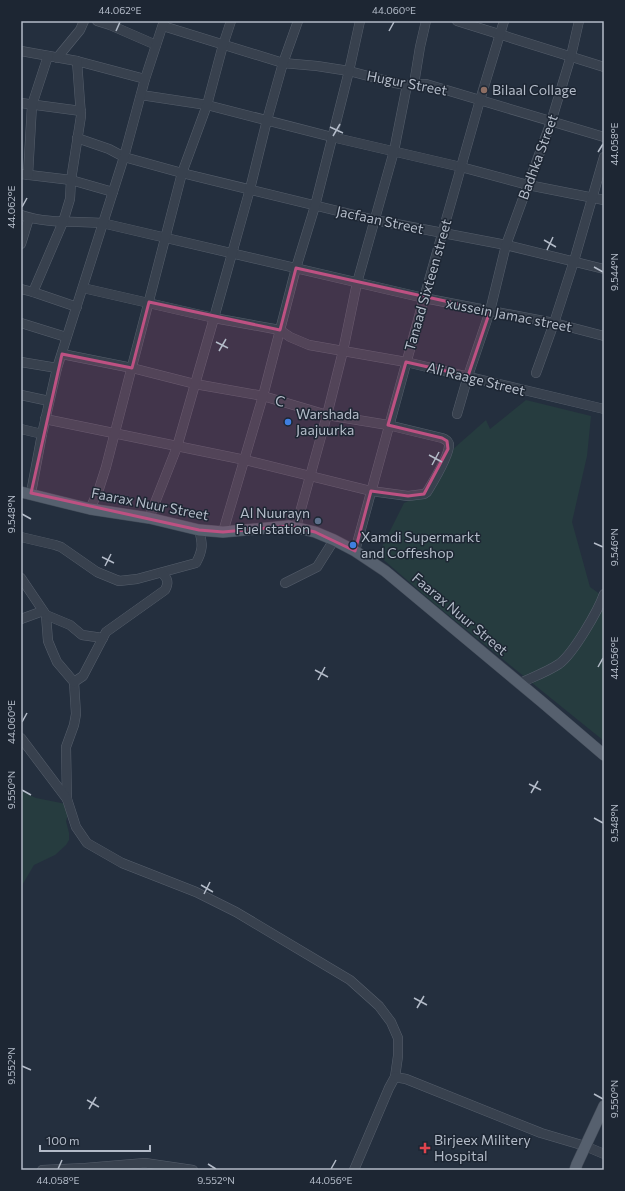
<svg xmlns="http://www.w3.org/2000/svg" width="625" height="1191" font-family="Commissioner,sans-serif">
  <rect width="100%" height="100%" fill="#242f3e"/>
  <g fill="#263c3f">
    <path d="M526 400 591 416 587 456 572 522 590 587 604 597V741L437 606 378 555 404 503 424 494 452 450 486 420 490 429Z"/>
    <path d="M21 791 36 798 66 804 70 809 66 821 69 833V840L66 845 55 855 34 865 21 887Z"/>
  </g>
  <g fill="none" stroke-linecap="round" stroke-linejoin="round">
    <g stroke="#565f6c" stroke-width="10">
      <g id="minor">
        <path d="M97 21 110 25 156 45"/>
        <path d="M457 21 604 67"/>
        <path d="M163 26 283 63 317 66 349 71 395 83 407 85 426 84 604 137"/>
        <path d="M21 51 77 61 145 79"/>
        <path d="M57 58 80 30 84 21"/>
        <path d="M414 84 420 47 426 21"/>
        <path d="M141 95 207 105 332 137 461 167 528 185 604 200"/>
        <path d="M21 103 81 111"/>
        <path d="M77 138 109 149 124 157 182 173 375 220 506 245 604 269"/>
        <path d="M21 174 71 180 113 192"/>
        <path d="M28 175 32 105 48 56"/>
        <path d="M21 215C48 224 75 221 102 223L424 298 554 323 604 336"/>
        <path d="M21 244 29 218"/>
        <path d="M83 288 214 318 280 330 290 337 309 345 406 362 604 409"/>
        <path d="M21 289 33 292 77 307"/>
        <path d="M33 292 63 222 70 199 71 180 81 116 77 61"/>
        <path d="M21 323 66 337"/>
        <path d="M21 362 57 368"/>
        <path d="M536 373 554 323 574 261 604 157"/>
        <path d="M21 395 49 401"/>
        <path d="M457 414 468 376 490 311 506 245 551 122 571 56 579 21"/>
        <path d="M45 419 245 460 371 491 408 496 424 494 427 492C433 482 450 455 449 444 448 441 445 439 442 438L388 425 327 415 263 396 195 384 132 368 62 354"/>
        <path d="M21 429 42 434"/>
        <path d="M31 493 42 434 57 368 124 157 145 79 164 21"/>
        <path d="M90 509 99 489 106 467 182 173 207 105 223 45 231 21"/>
        <path d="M149 518 177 447 214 318 250 189 267 120 283 63 298 21"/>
        <path d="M296 527 327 415 343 351 357 283 394 151 407 85"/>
        <path d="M223 532 263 396 296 268 315 206 349 71 360 21"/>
        <path d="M21 537 55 545 61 547 97 572 119 581 137 579 196 563C203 550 203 544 199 530"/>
        <path d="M355 551 424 298 480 100 504 21"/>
        <path d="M21 578 46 615 48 641 53 653 57 662 74 682 76 714 74 725 66 747 67 799"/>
        <path d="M285 583 317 567 334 540"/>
        <path d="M46 615 70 625 82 635 103 638"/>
        <path d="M21 619 43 611"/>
        <path d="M74 682 83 676 106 632 165 590C169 583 168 579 162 573"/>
        <path d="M520 683C533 677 547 672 559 664 573 654 598 611 604 594"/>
        <path d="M21 738 67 799 76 827 87 843 122 863 196 892 236 912 350 980 379 1006 391 1022 398 1038V1056L395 1077 389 1088 354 1170"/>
        <path d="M395 1077 406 1079 541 1133 585 1146 604 1154"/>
        <path d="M42 1170 85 1168 145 1163 193 1170"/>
      </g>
    </g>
    <g stroke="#414a57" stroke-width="12">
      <g id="major">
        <path d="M21 492 90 509 149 518 199 530 223 532 289 526 315 532 334 540 355 551 385 571 542 702 604 755"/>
        <path d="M575 1170 577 1164 604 1106"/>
      </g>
    </g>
    <use href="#minor" stroke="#38414e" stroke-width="9"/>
    <use href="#major" stroke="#56606e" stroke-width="11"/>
  </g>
  <path fill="#bd5182" fill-opacity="0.2" stroke="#bd5182" stroke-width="3" stroke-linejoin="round" d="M296 268 490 311 468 376 406 362 388 425 442 438 447 441 448 449 424 494 408 496 371 491 355 551 315 532 289 526 223 532 199 530 31 493 62 354 132 368 149 302 280 330Z"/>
  <path fill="none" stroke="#b4bcc9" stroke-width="1.5" d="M116 31 120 22M389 31 394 22M330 127 343 133M333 136 340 124M598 152 603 144M22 207 27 198M544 240 556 247M547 250 553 237M594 267 603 272M216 342 228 348M219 351 226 339M429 455 442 462M432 465 439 452M22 514 31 519M594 543 603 547M102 557 114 563M105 566 111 554M598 667 603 658M315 670 328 677M318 680 325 667M22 722 27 713M529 784 541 790M22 790 31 795M531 793 538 781M594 818 603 823M201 885 213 892M204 894 210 882M414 998 427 1005M417 1008 424 996M22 1066 31 1070M594 1094 603 1099M87 1100 99 1107M89 1109 96 1097M208 1164 216 1169M58 1169 62 1160M331 1169 336 1160"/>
  <circle fill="#8d6e63" stroke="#1d2633" stroke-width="1.5" cx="484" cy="90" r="4"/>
  <g fill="#3f7fe0" stroke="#1d2633" stroke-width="1.5">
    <circle cx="288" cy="422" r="4"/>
    <circle cx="353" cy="545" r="4"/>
  </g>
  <circle fill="#5c6f8a" stroke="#1d2633" stroke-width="1.5" cx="318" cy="521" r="4"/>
  <path fill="#e0444e" stroke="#1d2633" stroke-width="1.5" d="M423 1142h4v4h4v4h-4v4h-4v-4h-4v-4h4z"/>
  <g text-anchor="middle" stroke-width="3" stroke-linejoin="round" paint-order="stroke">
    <g font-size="14" fill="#b4bcc9" stroke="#1d2633">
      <text transform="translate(407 83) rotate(11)" y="5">Hugur Street</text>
      <text transform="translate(538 157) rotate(-70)" y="5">Badhka Street</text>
      <text transform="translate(380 220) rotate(12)" y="5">Jacfaan Street</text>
      <text transform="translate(428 285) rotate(-74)" y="5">Tanaad Sixteen street</text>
      <text transform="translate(509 315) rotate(11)" y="5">xussein Jamac street</text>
      <text transform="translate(476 379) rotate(14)" y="5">Ali Raage Street</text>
      <text transform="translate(280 401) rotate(14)" y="5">C</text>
      <text transform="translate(150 504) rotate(11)" y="5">Faarax Nuur Street</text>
      <text transform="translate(460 614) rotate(40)" y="5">Faarax Nuur Street</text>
    </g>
    <g font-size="14" fill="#b4bcc9" stroke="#1d2633" text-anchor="start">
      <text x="492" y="95">Bilaal Collage</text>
      <text x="296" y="419">Warshada<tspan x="296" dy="16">Jaajuurka</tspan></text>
      <text x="310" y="518" text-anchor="end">Al Nuurayn<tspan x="310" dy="16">Fuel station</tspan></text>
      <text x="361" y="542">Xamdi Supermarkt<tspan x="361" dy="16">and Coffeshop</tspan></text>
      <text x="434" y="1145">Birjeex Militery<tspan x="434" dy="16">Hospital</tspan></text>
    </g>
  </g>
  <rect width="625" height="1191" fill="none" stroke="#1d2633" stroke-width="44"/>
  <path d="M40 1145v6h110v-6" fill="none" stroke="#b4bcc9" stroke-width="2"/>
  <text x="46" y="1145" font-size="12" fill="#b4bcc9" stroke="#1d2633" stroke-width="3" paint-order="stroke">100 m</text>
  <rect x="22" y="22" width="581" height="1147" fill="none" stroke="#b4bcc9" stroke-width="1.5"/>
  <g font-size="10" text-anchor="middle" fill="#b4bcc9">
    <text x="120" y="14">44.062°E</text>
    <text x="394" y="14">44.060°E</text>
    <text transform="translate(614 144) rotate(-90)" y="4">44.058°E</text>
    <text transform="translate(11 207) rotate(-90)" y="4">44.062°E</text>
    <text transform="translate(614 272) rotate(-90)" y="4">9.544°N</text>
    <text transform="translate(11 514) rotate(-90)" y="4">9.548°N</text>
    <text transform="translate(614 547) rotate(-90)" y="4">9.546°N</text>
    <text transform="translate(614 658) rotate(-90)" y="4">44.056°E</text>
    <text transform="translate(11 722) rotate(-90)" y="4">44.060°E</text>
    <text transform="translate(11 790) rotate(-90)" y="4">9.550°N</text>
    <text transform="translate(614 823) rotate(-90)" y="4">9.548°N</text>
    <text transform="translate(11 1066) rotate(-90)" y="4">9.552°N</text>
    <text transform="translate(614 1099) rotate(-90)" y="4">9.550°N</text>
    <text x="58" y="1184">44.058°E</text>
    <text x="216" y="1184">9.552°N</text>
    <text x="331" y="1184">44.056°E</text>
  </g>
</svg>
